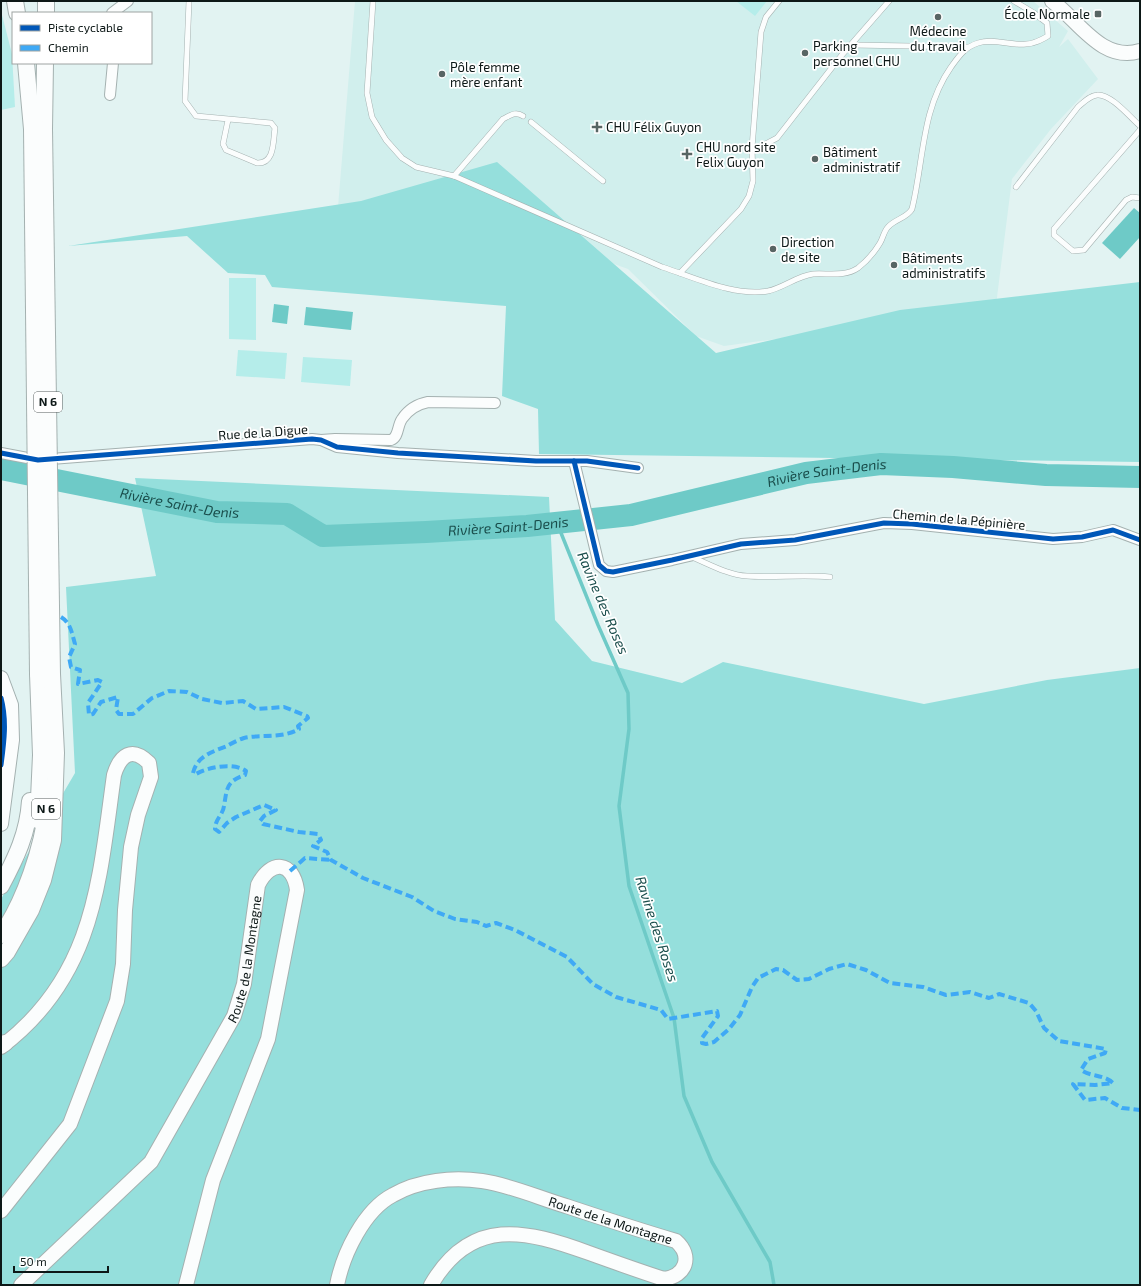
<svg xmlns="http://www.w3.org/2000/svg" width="1141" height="1286" font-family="'Exo 2',sans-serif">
  <rect width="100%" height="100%" fill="#e2f3f2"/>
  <path fill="#d1efed" d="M355 1H1033L1068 31 1059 47 1068 39 1098 79 1051 129 1012 179 996 305 828 332 724 346 696 336 628 269 456 207H338Z"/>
  <g fill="#b5edea">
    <path d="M736 1H767L755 16Z"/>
    <path d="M1 11 12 54 15 107 1 110Z"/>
    <path d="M229 278H256V340L229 339Z"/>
    <path d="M238 350 287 353 285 379 236 376Z"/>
    <path d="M303 357 352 360 350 386 301 382Z"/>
  </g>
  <g fill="#95dfdc">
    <path d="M497 162 716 353 900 310 1140 282V462L539 454 538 409 502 396 506 306 272 287 265 275 228 273 187 236 68 246 361 201Z"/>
    <path d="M135 478 549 497 555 620 592 661 682 683 723 662 924 704 1047 680 1140 668V1285H1V899L75 773 66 587 156 576Z"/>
  </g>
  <g fill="#6ecac7">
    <path d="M1134 208 1140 213V237L1120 259 1102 243Z"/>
    <path d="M274 304 289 306 287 324 272 322Z"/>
    <path d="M306 307 353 312 351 330 304 325Z"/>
  </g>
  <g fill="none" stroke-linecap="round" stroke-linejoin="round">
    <path stroke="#6ecac7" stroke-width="3.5" d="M557 523 598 625 628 693 629 729 619 806 629 886 674 1018 684 1096 712 1162 770 1262 774 1285"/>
    <path stroke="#6ecac7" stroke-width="22" id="s1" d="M1 469 217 512 287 514 323 536 426 532 527 526 631 515 806 473 881 464 953 467 1046 475 1140 477"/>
    <g stroke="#a4b1b0" stroke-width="6">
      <g id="service">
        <path d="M189 1 185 101 196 116 271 123 275 128C273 141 275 164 257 163L226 150 223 144 228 120"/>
        <path d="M373 1 367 93 372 117 386 140 402 158 416 167 454 176 662 267C694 277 734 297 768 291 783 288 797 276 813 274 828 273 845 277 858 268 867 261 874 253 880 243 883 238 884 231 888 227 895 219 907 218 912 209 924 160 921 110 951 67 959 56 965 47 978 43 994 38 1010 46 1026 44 1034 44 1041 40 1048 36L1047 23 1034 13 1014 1"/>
        <path d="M853 45 968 47"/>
        <path d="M531 122 603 181"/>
        <path d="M1140 130 1054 229V235L1073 251 1084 250 1126 200 1132 197 1140 198"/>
        <path d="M752 148 760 147 777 138 841 56 889 1"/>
        <path d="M454 176 503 119C511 115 516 111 523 116"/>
        <path d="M1016 187 1078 107C1084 102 1089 96 1097 95 1110 93 1130 117 1140 126"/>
        <path d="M680 273 741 209 749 196 753 181 752 148 761 32 766 17 779 1"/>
        <path d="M692 557C709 564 728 575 747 576 775 578 803 574 830 577"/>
      </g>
    </g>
    <g stroke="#a4b1b0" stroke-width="12">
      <g id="minor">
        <path d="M112 13 128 1"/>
        <path d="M110 95 113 63"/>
        <path d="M321 440 335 439 391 440C399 437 397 426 402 419 408 410 418 404 428 402L495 403"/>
        <path d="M1 453 38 460 312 439 321 440 337 447 398 453 536 461H587L638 468"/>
        <path d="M574 461 599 565 606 571 613 572 672 560 741 544 795 540 884 523 912 524 1053 539 1082 537 1113 530 1140 540"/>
      </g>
    </g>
    <g stroke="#a4b1b0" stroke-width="16">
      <g id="secondary">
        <path d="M1052 1C1078 20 1102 63 1140 51"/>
        <path d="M1 678 11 705 12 740 1 824"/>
        <path d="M1 1047C95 976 99 881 114 775 120 755 132 746 149 763L151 777 138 815 131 847 125 910 123 964 117 1001 70 1124 1 1211"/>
        <path id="s2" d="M21 1285 151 1162 234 1016 244 984 258 885C271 859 293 861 297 890L268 1039 213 1180 186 1285"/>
        <path id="s3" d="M337 1285C343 1254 364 1210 393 1195 419 1180 453 1177 482 1181 510 1185 539 1198 566 1206 602 1218 639 1230 676 1241 693 1256 686 1276 664 1279 639 1271 614 1262 589 1253 526 1230 471 1216 431 1285"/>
      </g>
    </g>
    <g stroke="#a4b1b0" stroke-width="18">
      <g id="primary">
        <path d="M15 1 17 13"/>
        <path d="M46 13V1"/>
        <path d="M26 63 32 129"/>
        <path d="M44 129 45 63"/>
        <path d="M38 820 41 755 38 674"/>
        <path d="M1 886C16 858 28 833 30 801"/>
        <path d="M1 935C24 903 43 847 47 807"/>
        <path d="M1 959 7 952 31 910 43 880 53 840 56 753 52 674"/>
        <path d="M1 1045 5 1043"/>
      </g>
    </g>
    <use href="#service" stroke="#fbfdfd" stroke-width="5"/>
    <use href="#minor" stroke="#fbfdfd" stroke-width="10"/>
    <use href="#secondary" stroke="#fbfdfd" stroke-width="14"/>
    <use href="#primary" stroke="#fbfdfd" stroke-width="16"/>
    <g stroke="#a4b1b0" stroke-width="18" stroke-linecap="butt">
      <g id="primary-bridge">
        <path d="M32 129 38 674"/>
        <path d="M44 129 52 674"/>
      </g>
    </g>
    <use href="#primary-bridge" stroke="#fbfdfd" stroke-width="16"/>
    <g stroke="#3fa9f5" stroke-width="4" stroke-dasharray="8 4" stroke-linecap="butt">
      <path d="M61 617C71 623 72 634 75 644L69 657 71 667 80 670 78 684 98 680 102 682 88 703 89 715 93 714 101 702 118 697 116 710 119 714H133L152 698 169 691 187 692 202 699 222 703 243 701 256 709 284 707 307 716 308 718 298 726 299 729C282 739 262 734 244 738 238 740 232 743 227 746 212 752 197 756 193 773L196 774C209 767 233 762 246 771L245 775C226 781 227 789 224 806 223 815 215 819 215 829L219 832 227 823 236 817 264 805 276 810 264 816 260 821 263 824 299 832 318 834 321 840 313 846 327 852 331 860 363 878 412 897 434 911 455 919 477 922 486 926 496 923 515 930 567 957 593 984 616 997 661 1010 668 1019 717 1011 718 1016 702 1038V1043L706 1044 714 1042 729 1029 740 1015 752 987 758 978 776 969 783 970 797 980 809 979 829 969 847 964 866 970 890 983 923 987 946 995 970 992 989 998 999 994 1029 1003 1036 1011 1044 1028 1059 1041 1106 1049 1105 1053 1088 1059 1081 1070C1091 1077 1103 1074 1113 1083L1095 1085 1073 1084 1085 1100 1105 1098 1122 1108 1140 1110"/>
      <path d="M290 871 305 858 331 860"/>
    </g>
    <g stroke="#fff" stroke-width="8">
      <g id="cycleway">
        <path d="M1 453 38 460 312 439 321 440 337 447 398 453 536 461H587L638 468"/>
        <path d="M574 461 599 565 606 571 613 572 672 560 741 544 795 540 884 523 912 524 1053 539 1082 537 1113 530 1140 540"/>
        <path d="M1 698C7 721 4 742 1 765"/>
      </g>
    </g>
    <use href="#cycleway" stroke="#0057b8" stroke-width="5"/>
  </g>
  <g fill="#586564" stroke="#fff" stroke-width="1.5">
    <rect x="1094" y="10" width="8" height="8" rx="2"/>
    <circle cx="938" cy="17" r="4"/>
    <circle cx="805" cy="53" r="4"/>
    <circle cx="442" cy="74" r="4"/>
    <path d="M595 121h4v4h4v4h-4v4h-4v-4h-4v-4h4z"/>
    <path d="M685 148h4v4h4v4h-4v4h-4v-4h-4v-4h4z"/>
    <circle cx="815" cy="159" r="4"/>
    <circle cx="773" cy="249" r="4"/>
    <circle cx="894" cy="265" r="4"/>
  </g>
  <g text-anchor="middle" stroke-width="3.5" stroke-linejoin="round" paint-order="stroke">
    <g fill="#fff" stroke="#565d5d" stroke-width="1">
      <rect x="34" y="392" width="28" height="20" rx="3"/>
      <rect x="32" y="799" width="28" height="20" rx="3"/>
    </g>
    <g font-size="12" font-weight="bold" fill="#0d1817">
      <text x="48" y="406">N 6</text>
      <text x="46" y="813">N 6</text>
    </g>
    <g font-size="13" fill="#0d1817" stroke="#fff" text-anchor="start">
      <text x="1090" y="19" text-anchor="end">École Normale</text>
      <text x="938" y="36" text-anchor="middle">Médecine<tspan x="938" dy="15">du travail</tspan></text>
      <text x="813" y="51">Parking<tspan x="813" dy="15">personnel CHU</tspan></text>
      <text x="450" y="72">Pôle femme<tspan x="450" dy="15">mère enfant</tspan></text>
      <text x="606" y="132">CHU Félix Guyon</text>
      <text x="696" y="152">CHU nord site<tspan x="696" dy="15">Felix Guyon</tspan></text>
      <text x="823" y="157">Bâtiment<tspan x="823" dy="15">administratif</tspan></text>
      <text x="781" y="247">Direction<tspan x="781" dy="15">de site</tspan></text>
      <text x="902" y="263">Bâtiments<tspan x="902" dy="15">administratifs</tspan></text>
    </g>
    <g font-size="13" fill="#0d1817" stroke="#fff">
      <text transform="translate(263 432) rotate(-4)" y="5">Rue de la Digue</text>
      <text transform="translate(959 519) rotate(5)" y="5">Chemin de la Pépinière</text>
      <text dy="5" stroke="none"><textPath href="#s2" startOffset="405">Route de la Montagne</textPath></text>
      <text dy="5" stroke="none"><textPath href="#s3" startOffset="335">Route de la Montagne</textPath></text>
    </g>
    <g font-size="14" font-style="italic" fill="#194d4b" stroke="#fff">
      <text dy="5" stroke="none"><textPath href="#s1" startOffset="842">Rivière Saint-Denis</textPath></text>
      <text dy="5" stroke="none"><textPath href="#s1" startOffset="182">Rivière Saint-Denis</textPath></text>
      <text dy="5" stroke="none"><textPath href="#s1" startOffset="518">Rivière Saint-Denis</textPath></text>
      <text transform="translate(603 603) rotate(67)" y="5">Ravine des Roses</text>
      <text transform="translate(657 929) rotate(72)" y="5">Ravine des Roses</text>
    </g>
  </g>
  <rect width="1141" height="1286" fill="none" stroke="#0d1817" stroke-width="4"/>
  <rect x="12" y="12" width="140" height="52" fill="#ffffff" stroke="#9ea3a2"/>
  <rect x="20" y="25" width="20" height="6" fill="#0057b8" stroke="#9ea3a2"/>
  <text x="48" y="32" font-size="12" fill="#0d1817">Piste cyclable</text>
  <rect x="20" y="45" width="20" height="6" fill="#3fa9f5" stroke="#9ea3a2"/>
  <text x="48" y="52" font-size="12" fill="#0d1817">Chemin</text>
  <path d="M14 1266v6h94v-6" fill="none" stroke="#0d1817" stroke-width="2"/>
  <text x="20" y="1266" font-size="12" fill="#0d1817" stroke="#ffffff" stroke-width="3" paint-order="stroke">50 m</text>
</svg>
